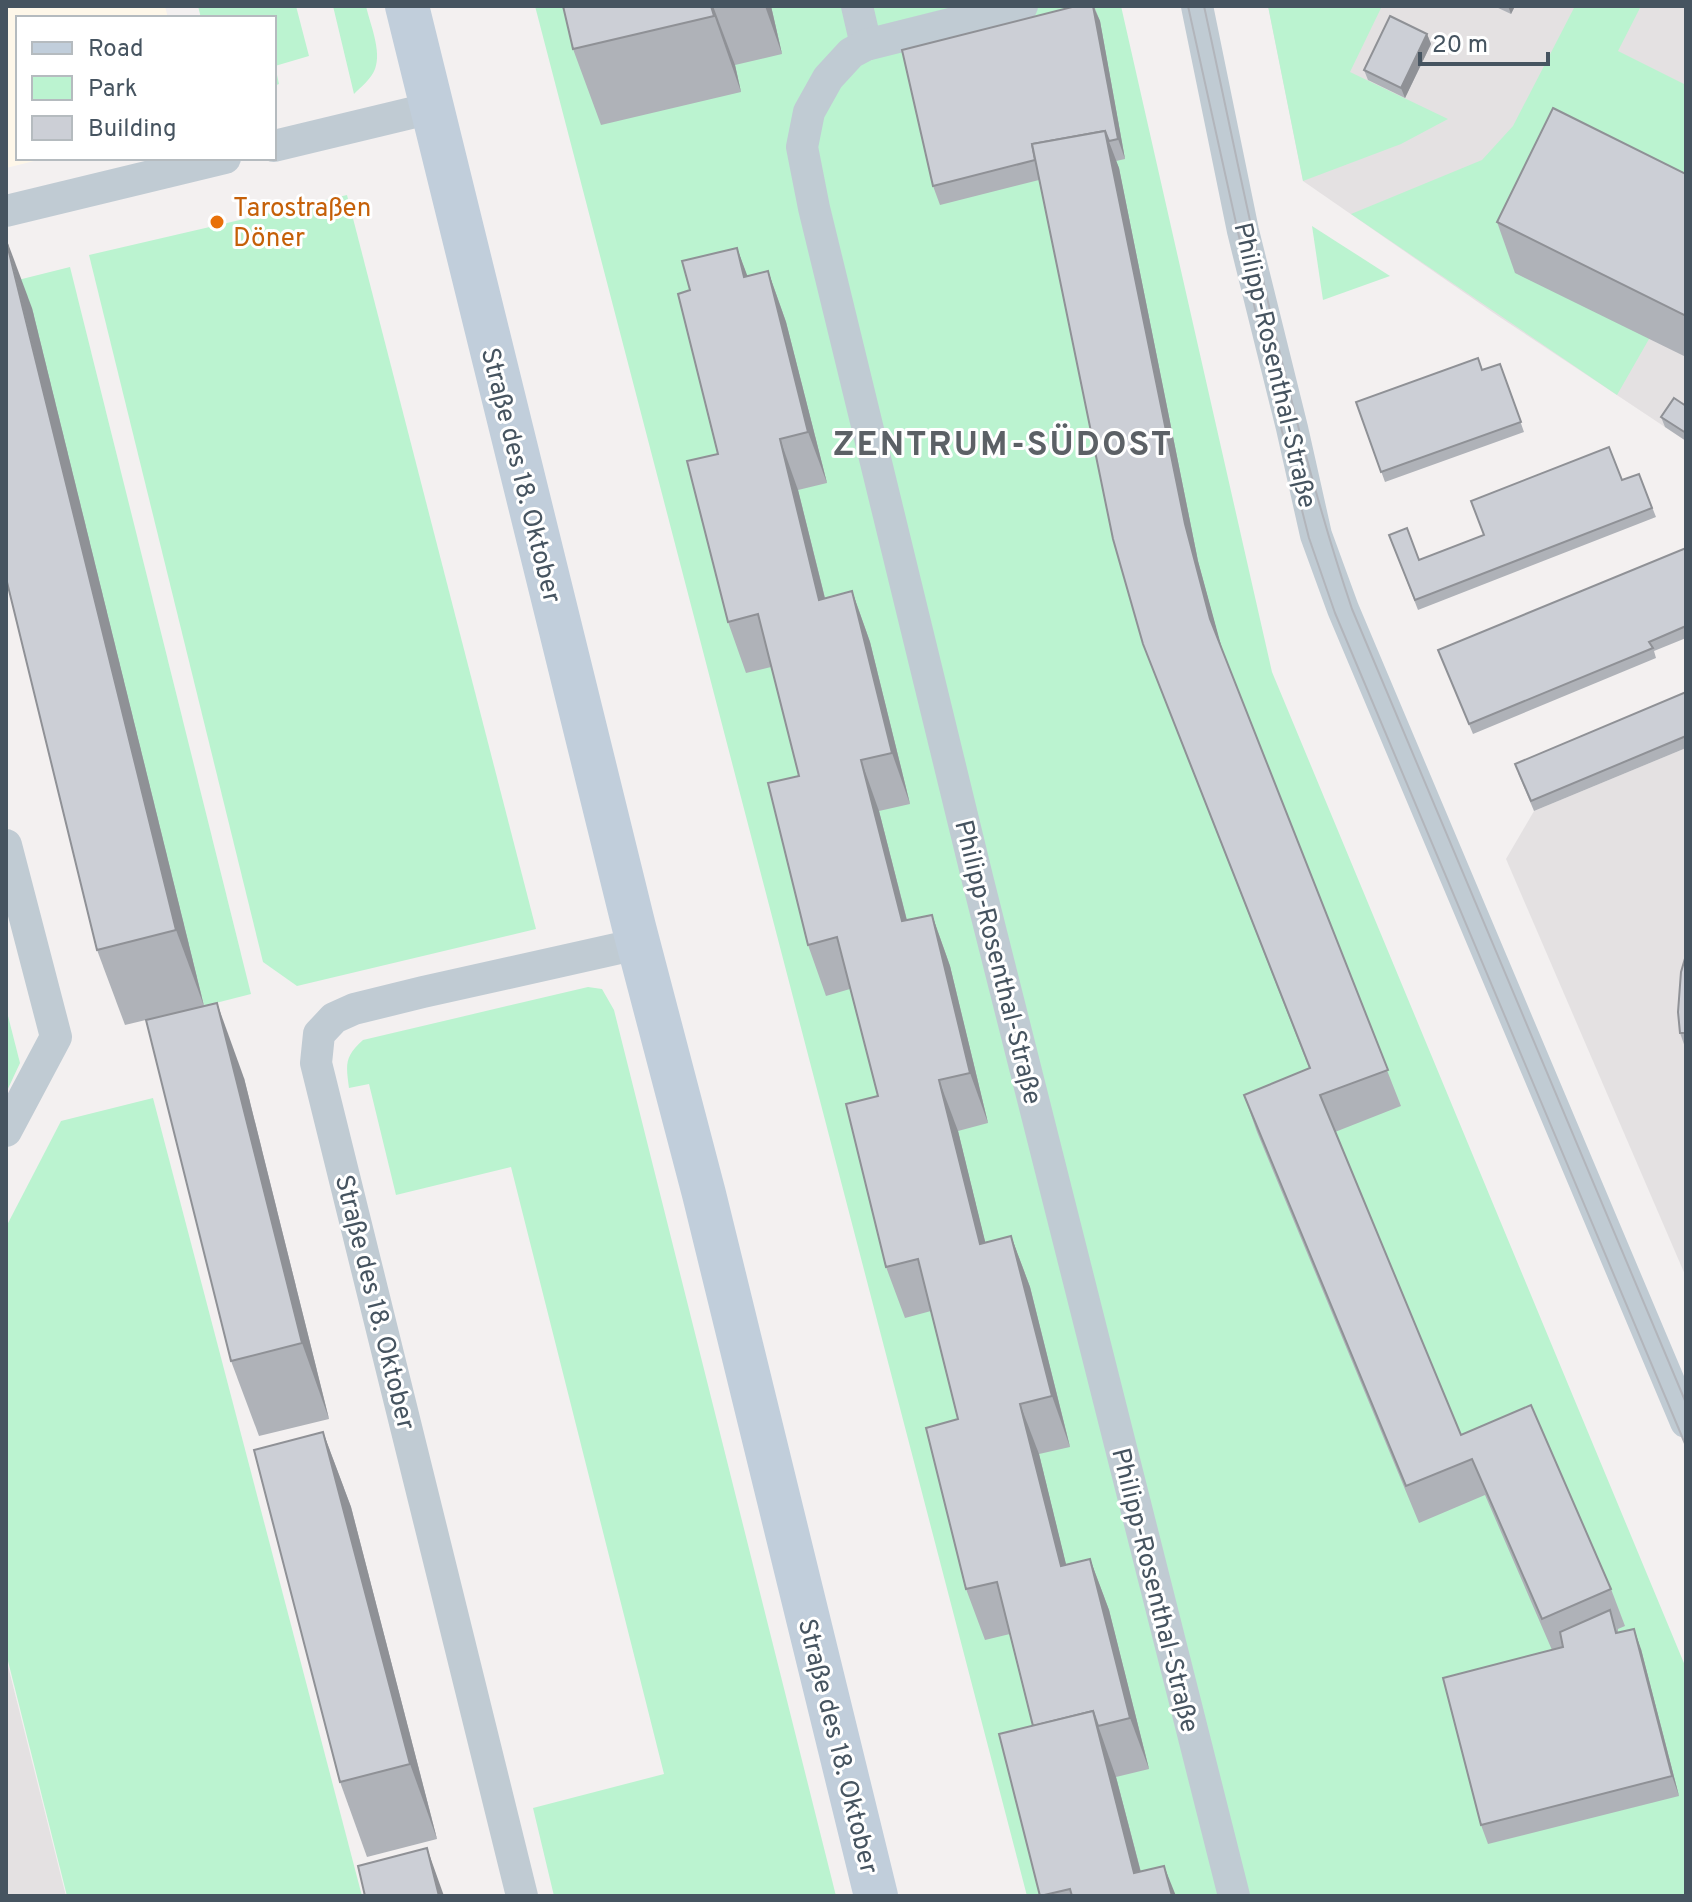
<svg xmlns="http://www.w3.org/2000/svg" width="1692" height="1902" font-family="Overpass,sans-serif">
  <rect width="100%" height="100%" fill="#f3f0f0"/>
  <path fill="#fef7e9" d="M6 6H165L168 18H18V158H46L6 168Z"/>
  <g fill="#e4e1e2">
    <path d="M1268 6H1686V441L1498 316 1303 181Z"/>
    <path d="M1686 748V1277L1506 859 1534 811Z"/>
    <path d="M6 1658 66 1896H6Z"/>
  </g>
  <g fill="#bbf3d0">
    <path d="M198 6H296L309 56 275 66 279 84 274 86V18H201Z"/>
    <path d="M333 6H366C370 24 382 51 375 69 371 79 361 87 354 94Z"/>
    <path d="M535 6H1121L1272 672 1686 1668V1896H1027Z"/>
    <path d="M1268 6H1382L1350 72 1448 119 1401 144 1303 181Z"/>
    <path d="M1575 6H1641L1618 51 1686 85V216L1649 339 1617 395 1351 214 1482 160 1513 126Z"/>
    <path d="M347 195 536 929 297 986 263 962 89 255Z"/>
    <path d="M1312 226 1390 276 1323 300Z"/>
    <path d="M70 267 251 994 204 1006 6 283Z"/>
    <path d="M588 987 602 989 614 1010 836 1896H554L533 1808 664 1774 511 1167 396 1195 369 1084 349 1088C346 1065 344 1057 363 1040Z"/>
    <path d="M6 1008 20 1063 6 1093Z"/>
    <path d="M153 1098 362 1896H67L6 1653V1227L61 1121Z"/>
  </g>
  <g fill="none" stroke-linecap="round" stroke-linejoin="round">
    <g stroke="#c0cbd3" stroke-width="32">
      <path d="M857 6 866 45"/>
      <path d="M1022 6 866 45 851 53 828 78 809 112 802 147 814 208 978 881 1234 1896"/>
      <path d="M1197 6 1243 231 1292 428 1316 535 1343 609 1686 1422"/>
      <path d="M274 146 432 108"/>
      <path d="M6 211 225 158"/>
      <path d="M6 845 56 1037 6 1131"/>
      <path d="M522 1896 316 1063 319 1034 334 1018 354 1009 423 992 638 944"/>
    </g>
    <path stroke="#c1cedb" stroke-width="44" d="M407 6 634 927 704 1194 876 1896"/>
    <g stroke="#b2b5bb" stroke-width="2">
      <path d="M1188 6 1282 431 1309 538 1335 613 1686 1446"/>
      <path d="M1204 6C1248 208 1286 413 1352 609L1686 1403"/>
    </g>
  </g>
  <g fill="#afb2b8">
    <path d="M563 6H771L782 54 735 65 741 92 601 125 573 49Z"/>
    <path d="M1076 6H1094L1100 21 1125 159 1116 161 1119 168 1198 561 1221 647 1401 1106 1335 1132 1461 1435 1611 1589 1625 1626 1618 1629V1633L1641 1649 1679 1796 1488 1844 1481 1825 1552 1650 1485 1495 1419 1523 1257 1132 1244 1095 1309 1068 1143 644 1039 180 940 205 933 186Z"/>
    <path d="M1494 6H1515L1511 14Z"/>
    <path d="M1427 34 1431 44 1405 98 1368 80 1364 70Z"/>
    <path d="M1686 174V357L1515 273 1497 222Z"/>
    <path d="M737 248 747 276 768 271 786 322 827 483 798 490 825 598 852 591 870 642 910 804 879 811 907 920 932 915 950 966 988 1123 958 1131 985 1242 1011 1236 1030 1287 1070 1447 1039 1454 1066 1565 1090 1559 1109 1610 1149 1769 1116 1777 1141 1872 1176 1896H1040L1033 1726 1010 1634 985 1640 966 1589 958 1419 931 1311 905 1318 886 1267 878 1096 850 989 826 996 808 945 799 776 771 667 746 673 728 622 718 454 690 290Z"/>
    <path d="M32 308 204 1006 125 1025 97 950Z"/>
    <path d="M1500 364 1524 432 1385 482 1356 402 1482 370Z"/>
    <path d="M1686 406V441L1665 427 1661 417Z"/>
    <path d="M1639 474 1656 517 1418 610 1389 535 1419 560Z"/>
    <path d="M1686 548V638L1654 651 1656 658 1473 734 1438 650Z"/>
    <path d="M1686 692V748L1534 811 1518 773Z"/>
    <path d="M1686 955V1050L1680 1033Z"/>
    <path d="M244 1078 329 1419 259 1436 231 1361Z"/>
    <path d="M323 1432 351 1507 437 1839 367 1857 340 1782Z"/>
  </g>
  <g fill="#8f9196">
    <path d="M711 6H713L735 65 741 92Z"/>
    <path d="M765 6H771L782 54Z"/>
    <path d="M1093 6 1100 21 1125 159 1118 139Z"/>
    <path d="M1508 6H1515L1511 14Z"/>
    <path d="M1427 34 1431 44 1405 98 1401 88Z"/>
    <path d="M1105 131 1119 168 1198 561 1224 656 1210 619 1185 524Z"/>
    <path d="M6 238 32 308 204 1006 176 930Z"/>
    <path d="M737 248 756 299 744 277Z"/>
    <path d="M768 271 786 322 827 483 808 432Z"/>
    <path d="M780 439 798 490 838 651 819 600Z"/>
    <path d="M852 591 870 642 910 804 892 753Z"/>
    <path d="M861 760 879 811 920 972 902 921Z"/>
    <path d="M932 915 950 966 988 1123 970 1073Z"/>
    <path d="M217 1003 244 1078 329 1419 302 1343Z"/>
    <path d="M939 1080 958 1131 998 1294 980 1244Z"/>
    <path d="M1011 1236 1030 1287 1070 1447 1052 1396Z"/>
    <path d="M1020 1404 1039 1454 1079 1617 1061 1566Z"/>
    <path d="M323 1432 351 1507 437 1839 410 1764Z"/>
    <path d="M1090 1559 1109 1610 1149 1769 1130 1718Z"/>
    <path d="M1634 1629 1641 1649 1679 1796 1672 1776Z"/>
    <path d="M1093 1711 1116 1777 1147 1896 1134 1873Z"/>
    <path d="M427 1848 444 1896H439Z"/>
    <path d="M1164 1866 1176 1896H1172Z"/>
  </g>
  <g fill="#cccfd6" stroke="#8f9196" stroke-width="2">
    <path d="M563 6H711L714 16 573 49Z"/>
    <path d="M1076 6H1093L1118 139 1109 141 1105 131 1032 144 1035 160 933 186 902 50Z"/>
    <path d="M1390 16 1427 34 1401 88 1364 70Z"/>
    <path d="M1553 108 1686 174V316L1497 222Z"/>
    <path d="M1105 131 1185 524 1210 619 1388 1070 1320 1095 1461 1435 1531 1405 1611 1589 1542 1619 1472 1459 1406 1486 1244 1095 1310 1068 1143 644 1113 539 1032 144Z"/>
    <path d="M6 240 176 930 97 950 6 578Z"/>
    <path d="M737 248 744 277 768 271 808 432 780 439 819 600 852 591 892 753 861 760 902 921 932 915 970 1073 939 1080 980 1244 1011 1236 1052 1396 1020 1404 1061 1566 1090 1559 1130 1718 1098 1726 1093 1711 1033 1726 997 1582 966 1589 926 1428 958 1419 918 1259 886 1267 846 1104 878 1096 837 937 808 945 768 783 799 776 758 614 728 622 687 461 718 454 678 294 690 290 682 261Z"/>
    <path d="M1478 358 1482 370 1500 364 1521 422 1381 472 1356 402Z"/>
    <path d="M1674 398 1686 406V433L1661 417Z"/>
    <path d="M1609 447 1622 480 1639 474 1652 508 1415 600 1389 535 1407 528 1419 560 1484 535 1471 501Z"/>
    <path d="M1686 548V626L1649 642 1653 648 1469 724 1438 650Z"/>
    <path d="M1686 692V736L1531 801 1515 764Z"/>
    <path d="M1686 955V1033H1680L1678 1012 1681 972Z"/>
    <path d="M217 1003 302 1343 231 1361 146 1020Z"/>
    <path d="M323 1432 410 1764 340 1782 254 1450Z"/>
    <path d="M1610 1610 1616 1633 1634 1629 1672 1776 1481 1825 1443 1678 1563 1647 1560 1632Z"/>
    <path d="M1093 1711 1134 1873 1164 1866 1172 1896H1072L1070 1889 1040 1896 999 1734Z"/>
    <path d="M427 1848 439 1896H365L358 1866Z"/>
  </g>
  <circle fill="#e8710a" stroke="#fff" stroke-width="3" cx="217" cy="222" r="8"/>
  <g text-anchor="middle" stroke-width="6" stroke-linejoin="round" paint-order="stroke">
    <g font-size="26" fill="#c56008" stroke="#fff" text-anchor="start">
      <text x="233" y="216">Tarostraßen<tspan x="233" dy="30">Döner</tspan></text>
    </g>
    <g font-size="26" fill="#465460" stroke="#fff">
      <text transform="translate(1276 365) rotate(77)" y="9">Philipp-Rosenthal-Straße</text>
      <text transform="translate(522 475) rotate(76)" y="9">Straße des 18. Oktober</text>
      <text transform="translate(999 962) rotate(76)" y="9">Philipp-Rosenthal-Straße</text>
      <text transform="translate(376 1302) rotate(76)" y="9">Straße des 18. Oktober</text>
      <text transform="translate(1156 1590) rotate(76)" y="9">Philipp-Rosenthal-Straße</text>
      <text transform="translate(839 1746) rotate(76)" y="9">Straße des 18. Oktober</text>
    </g>
    <g font-size="34" font-weight="bold" letter-spacing="2" fill="#5c6166" stroke="#fff">
      <text x="1003" y="455">ZENTRUM-SÜDOST</text>
    </g>
  </g>
  <rect width="1692" height="1902" fill="none" stroke="#465460" stroke-width="16"/>
  <rect x="16" y="16" width="260" height="144" fill="#ffffff" stroke="#b5bbbf" stroke-width="2"/>
  <rect x="32" y="42" width="40" height="12" fill="#c1cedb" stroke="#b5bbbf" stroke-width="2"/>
  <text x="88" y="56" font-size="24" fill="#465460">Road</text>
  <rect x="32" y="76" width="40" height="24" fill="#bbf3d0" stroke="#b5bbbf" stroke-width="2"/>
  <text x="88" y="96" font-size="24" fill="#465460">Park</text>
  <rect x="32" y="116" width="40" height="24" fill="#cccfd6" stroke="#b5bbbf" stroke-width="2"/>
  <text x="88" y="136" font-size="24" fill="#465460">Building</text>
  <path d="M1420 52v12h128v-12" fill="none" stroke="#465460" stroke-width="4"/>
  <text x="1432" y="52" font-size="24" fill="#465460" stroke="#ffffff" stroke-width="6" paint-order="stroke">20 m</text>
</svg>
